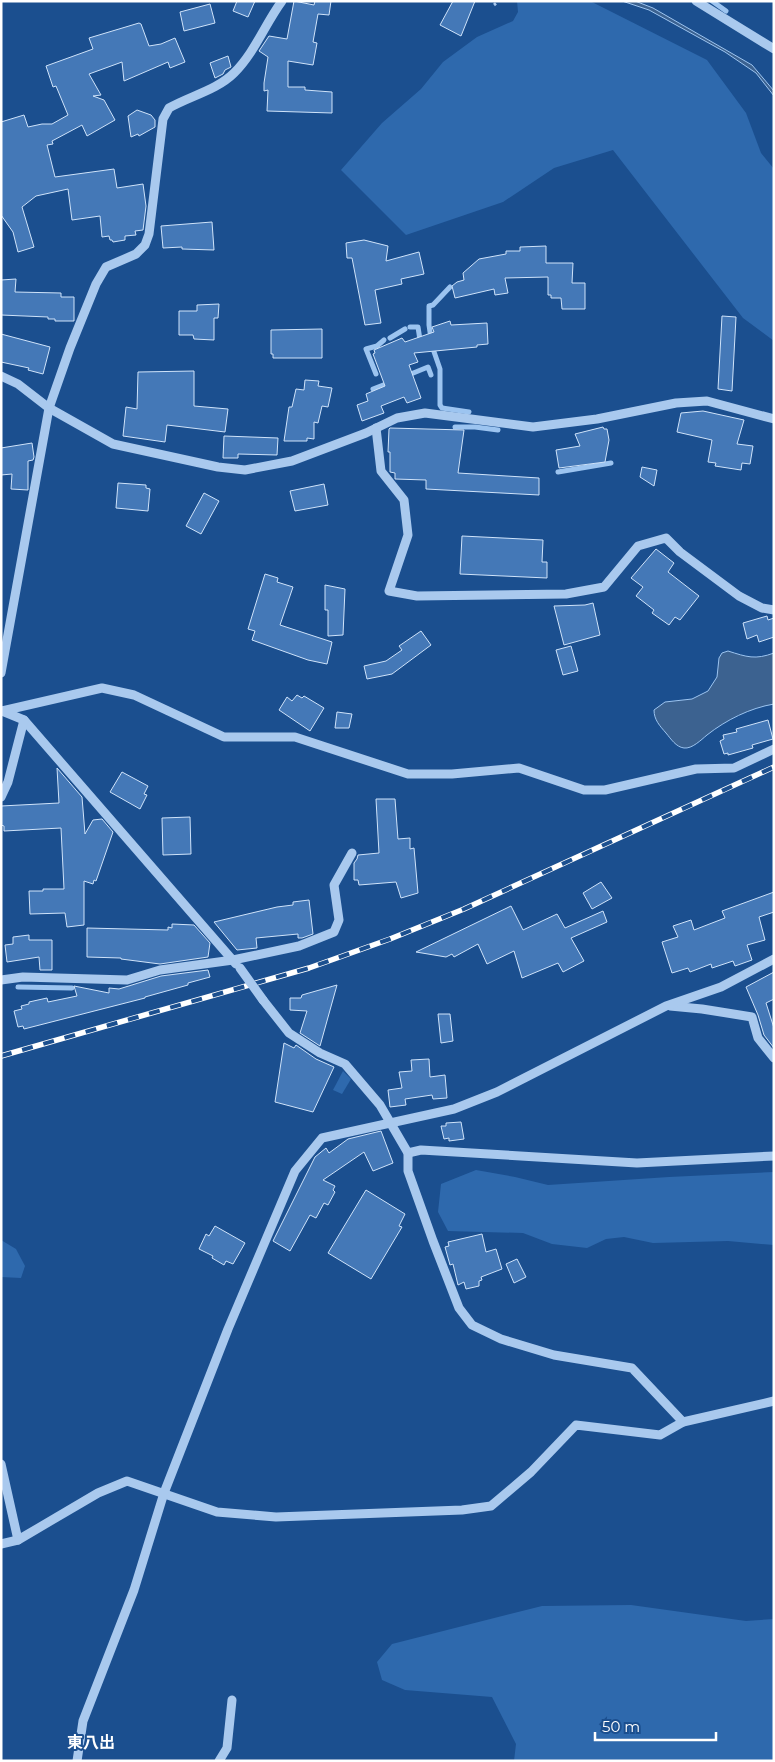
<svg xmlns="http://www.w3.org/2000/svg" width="775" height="1762" font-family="Montserrat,'Noto Sans JP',sans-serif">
  <rect width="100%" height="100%" fill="#1b4f8f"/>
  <g fill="#2e69ad">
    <path d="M517 1H590L707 60 746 113 761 153 774 169V341L743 318 613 150 554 168 503 202 406 235 341 170 382 123 421 89 443 62 477 37 513 21 518 12Z"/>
    <path d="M343 1071 351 1079 342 1094 333 1090Z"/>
    <path d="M476 1170 515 1177 548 1185 669 1177 774 1172V1245L728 1241 653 1243 624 1237 606 1239 587 1248 552 1244 523 1233 448 1231 438 1212 441 1184Z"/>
    <path d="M1 1240 16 1249 25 1266 21 1278 1 1277Z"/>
    <path d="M631 1605 746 1621 774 1619V1761H514L516 1744 492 1697 405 1690 382 1680 377 1662 392 1644 542 1606Z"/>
  </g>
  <g fill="#3c6290" stroke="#9cc4f0">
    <path d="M622 1H635L653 8 752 65 774 91V96L756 73 725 52 649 10Z"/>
    <path d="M728 651C747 657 755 660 774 653V704C750 708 726 720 707 735 701 740 692 749 684 748 676 747 671 739 666 733 660 726 654 720 654 710L665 702 692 699 708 691 717 677 719 658 722 653Z"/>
  </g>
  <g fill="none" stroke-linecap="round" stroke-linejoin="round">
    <g stroke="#9cc4f0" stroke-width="5">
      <path d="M712 1 726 11"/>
      <path d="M450 287 433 305 429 306V325L432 346 440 369V405L442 408 469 412"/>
      <path d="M410 327H418L420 340"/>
      <path d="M390 338 405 329"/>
      <path d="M376 374 366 349 377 346 384 340"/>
      <path d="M406 376 428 367 431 375"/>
      <path d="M373 389 391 382"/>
      <path d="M455 427H475L498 430"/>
      <path d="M558 472 611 463"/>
      <path d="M18 987 72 988"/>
    </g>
  </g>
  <g fill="#4478b7" stroke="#cfe3fa">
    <path d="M237 1H255L248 17 233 11Z"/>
    <path d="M294 1 314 5 315 1H331L329 15 318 14 313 42 317 43 313 65 288 61V87H305V90L332 92V113L267 111 268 90 264 91V83L268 57 259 51 269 36 287 39Z"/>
    <path d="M453 1H475L461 36 440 25Z"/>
    <path d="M210 4 215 23 184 31 180 12Z"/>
    <path d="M139 23 141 24 149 46 161 44 175 38 185 62 170 68 168 62 124 81 122 62 89 74 101 95 93 96 104 100 115 120 87 136 82 125 52 141 53 144 47 145 55 177 114 169 117 188 143 184 146 206 143 230 135 231 136 235 125 236V240L113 242 112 240H110L109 236 102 237 100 216 72 220 68 189 36 196 22 207 34 247 18 252 13 232 1 215V122L24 115 28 127 42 124H52L68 115 56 86 53 87 46 66 93 49 89 38Z"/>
    <path d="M228 56 231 67 225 70 223 74 215 78 210 63Z"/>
    <path d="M137 110 151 115 155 120V127L139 136 138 134 131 137 128 116Z"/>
    <path d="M212 222 214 250 182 249V247L163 248 161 226Z"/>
    <path d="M364 240 388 246 386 261 419 252 424 274 401 279 402 284 375 290 381 323 365 325 352 258H347L346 243Z"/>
    <path d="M546 246V263H573L572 283H585V309H562L561 298H551V295H548V277L505 278 508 293 495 295 494 289 455 298 452 286 457 282 464 280 463 273 479 259 506 254V251H520V247Z"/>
    <path d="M16 279 15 292 61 293V297H74V321H55V319H48V317L1 315V280Z"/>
    <path d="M219 304 218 318H214V340L194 339 193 335H179V311H197V305Z"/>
    <path d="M722 316 736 317 732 391 718 389Z"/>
    <path d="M450 321 451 325 487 323 488 344 477 345V347L414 353 418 362 409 365 421 398 407 403 404 397 381 406 384 413 362 421 357 405 368 401 366 394 385 386 373 354 375 353 374 350 402 338 405 342 434 332 432 327Z"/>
    <path d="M322 329V358H273V354H271V330Z"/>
    <path d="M1 334 50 347 43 374 28 370 29 368 1 362Z"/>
    <path d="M194 371V406L228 409 225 432 167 425 165 442 123 436 126 407 137 409 138 372Z"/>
    <path d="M305 380 319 381 318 386 332 388 328 407 322 406 318 423 314 422V439L307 438V441H284L289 407H292L296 389 304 390Z"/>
    <path d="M703 411 744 420 737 444 753 446 750 464 742 463 741 470 715 466 716 463 708 462 712 440 677 432 681 413Z"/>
    <path d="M603 427 604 429H607L609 440 605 462 559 468 556 450 580 446 575 434Z"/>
    <path d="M390 428 464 430 458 473 539 478V495L426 489V480L395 479V473L390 472V452H388L389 429Z"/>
    <path d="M224 436 278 438 277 455 238 454V458H223Z"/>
    <path d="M32 443 34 457 33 460 28 461V490L11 489 12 474 1 475V448Z"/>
    <path d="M642 467 657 470 654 486 640 477Z"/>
    <path d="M118 483 146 485V488L150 489 148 511 116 508Z"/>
    <path d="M324 484 328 505 295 511 290 491Z"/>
    <path d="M204 493 219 501 201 534 186 526Z"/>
    <path d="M462 536 543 540 542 562H547V578L460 574Z"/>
    <path d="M656 549 674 563 668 572 699 596 680 620 675 617 669 625 652 613 654 610 636 596 643 587 631 578Z"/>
    <path d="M265 574 278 578 277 582 293 587 280 625 332 642 327 664 308 660 252 640 255 631 248 629Z"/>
    <path d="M325 585 345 589 343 635 328 636V610H325Z"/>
    <path d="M593 603 600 635 564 645 554 606 585 605Z"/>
    <path d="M767 616 768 620 774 618V637L759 642 757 635 747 639 743 623Z"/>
    <path d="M421 631 431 645 392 674 367 679 364 666 386 661 402 650 399 646Z"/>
    <path d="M571 646 578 671 563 675 556 650Z"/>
    <path d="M297 695 302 698 304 696 324 708 310 731 279 710 287 697 292 701Z"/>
    <path d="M337 712 352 714 349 728H335Z"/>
    <path d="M768 720 773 739 752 745 753 748 728 755V753L724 754 720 741 724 739 723 735 737 732 736 729Z"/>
    <path d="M57 768 82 797 85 834 93 820 102 819 113 832 96 881 94 880 93 884 84 881V925L67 927 65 913 30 914 29 891H43V889H64L61 828 4 831V826L1 825V806L59 803Z"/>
    <path d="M122 772 148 786 144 794 147 795 140 809 110 792Z"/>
    <path d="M376 799H395L398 839 410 838V849L414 848 418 893 401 898 396 882 359 885 358 880H354V863L357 859 358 855 379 853Z"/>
    <path d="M190 817 191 854 163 855 162 818Z"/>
    <path d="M601 882 612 898 592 909 583 893Z"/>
    <path d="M774 892V912L759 917 765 940 747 945 752 960 735 966 733 961 712 968 711 964 690 972 688 968 672 973 662 942 678 937 673 926 691 920 694 930 725 918 722 911Z"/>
    <path d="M309 900 313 934 302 938H298V934L256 938 257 948 237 950 214 922 277 907 293 905V902Z"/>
    <path d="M511 906 523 930 557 914 565 928 603 911 607 922 571 938 584 961 563 972 558 963 522 978 514 951 487 964 478 944 454 957 452 954 446 957 416 952Z"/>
    <path d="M172 924 194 925 210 943 208 957 160 964 121 959V958L87 957V928L168 930V927L172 928Z"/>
    <path d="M29 935V940H52V970H40L39 957 7 962 5 945 13 944V937Z"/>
    <path d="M208 970 210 977 188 983V985L145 997V998L24 1029 23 1026 18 1027 14 1011 22 1009 21 1006 29 1004V1002L47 998 48 1002 77 996 74 986 109 993V988L119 989 161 976Z"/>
    <path d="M774 972V999L766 1003 774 1028V1048L764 1035 758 1015 746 987Z"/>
    <path d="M337 985 320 1046 300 1033 307 1011 290 1010V998H301L302 995Z"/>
    <path d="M438 1014H450L453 1041 441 1043Z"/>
    <path d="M284 1043 294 1048 296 1045 316 1059 334 1067 313 1112 275 1102Z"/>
    <path d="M429 1059 430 1077 445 1075 447 1098 433 1099 432 1095 405 1099 406 1105 390 1107 388 1090 402 1088 399 1072 412 1071 411 1060Z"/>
    <path d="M461 1122 464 1139 449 1141V1138L444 1139 441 1126H446V1123Z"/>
    <path d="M381 1131 393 1163 373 1171 364 1152 323 1180 335 1186 333 1190 335 1192 328 1205 324 1203 316 1218 310 1215 290 1251 273 1241 315 1157 326 1148 329 1153 348 1139Z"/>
    <path d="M366 1190 405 1214 399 1226 402 1227 371 1279 328 1253Z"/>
    <path d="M215 1226 245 1243 233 1264 226 1261 224 1265 212 1258 213 1256 199 1249 206 1234 209 1236Z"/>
    <path d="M482 1234 486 1252 496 1249 502 1269 481 1277 482 1280 479 1281V1286L466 1289 464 1282 458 1285 453 1264 450 1265 445 1247 449 1246 448 1242Z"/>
    <path d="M517 1259 526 1277 514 1283 506 1264Z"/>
  </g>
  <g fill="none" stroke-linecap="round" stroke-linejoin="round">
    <path stroke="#a9c9ee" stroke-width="3" stroke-dasharray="2.5 4" stroke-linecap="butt" d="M494 5 499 1"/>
    <g stroke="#a9c9ee" stroke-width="9">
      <path d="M696 1 774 49"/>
      <path d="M1 376 18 384 49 408 113 444 218 467 245 470 292 461 366 433 397 418 425 413 533 427 597 419 676 403 707 401 774 419"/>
      <path d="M376 428 381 471 404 500 408 535 389 591 417 596 566 594 604 587 638 546 666 538 680 552 739 596 762 608 774 610"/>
      <path d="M1 673 49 408 70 348 96 284 106 267 136 254 145 245 149 234 163 119 169 108C190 96 217 90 234 73 255 52 265 24 282 1"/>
      <path d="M2 711 102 688 134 695 224 737H295L408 774H452L519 768 584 790H605L696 769 734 768 774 749"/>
      <path d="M2 711 24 720 236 964"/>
      <path d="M1 797 8 782 24 720"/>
      <path d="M1 980 23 977 127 980 160 970 233 960 299 946 334 932 339 920 334 885 352 853"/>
      <path d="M263 1000 289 1033 320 1053 345 1064 380 1105 408 1153V1171L433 1241 459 1308 472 1325 501 1339 554 1355 632 1368 683 1422"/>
      <path d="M670 1006 702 1009 752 1017 758 1038 774 1058"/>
      <path d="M408 1153 421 1150 637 1163 774 1156"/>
      <path d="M1 1464 18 1540"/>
      <path d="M1 1544 18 1540 98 1493 127 1481 217 1512 276 1517 462 1510 491 1506 531 1472 576 1425 660 1435 683 1422 774 1401"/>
      <path d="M77 1761 83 1721 134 1590 164 1493 228 1329 295 1171 322 1138 454 1109 497 1092 666 1006 721 987 774 959"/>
      <path d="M219 1761 227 1748 232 1700"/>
    </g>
    <g stroke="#fff" stroke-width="5.5">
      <path id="rail" d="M1 1056 309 968 390 939 464 909 774 767"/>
    </g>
    <use href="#rail" stroke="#1b4f8f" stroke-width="4" stroke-dasharray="11" stroke-linecap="butt"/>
    <path stroke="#a9c9ee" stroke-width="9" d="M240 968 263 1000"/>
  </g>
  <g text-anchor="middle" stroke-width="4" stroke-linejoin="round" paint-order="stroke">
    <g font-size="16" font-weight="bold" fill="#fff" stroke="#1b4f8f">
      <text x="91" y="1748">東八出</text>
    </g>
  </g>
  <rect width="775" height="1762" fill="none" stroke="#ffffff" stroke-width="5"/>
  <path d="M595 1732v8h121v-8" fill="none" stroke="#ffffff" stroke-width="2.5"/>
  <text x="602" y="1732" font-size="15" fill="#ffffff" stroke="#1b4f8f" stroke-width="4" paint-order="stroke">50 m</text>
</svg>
